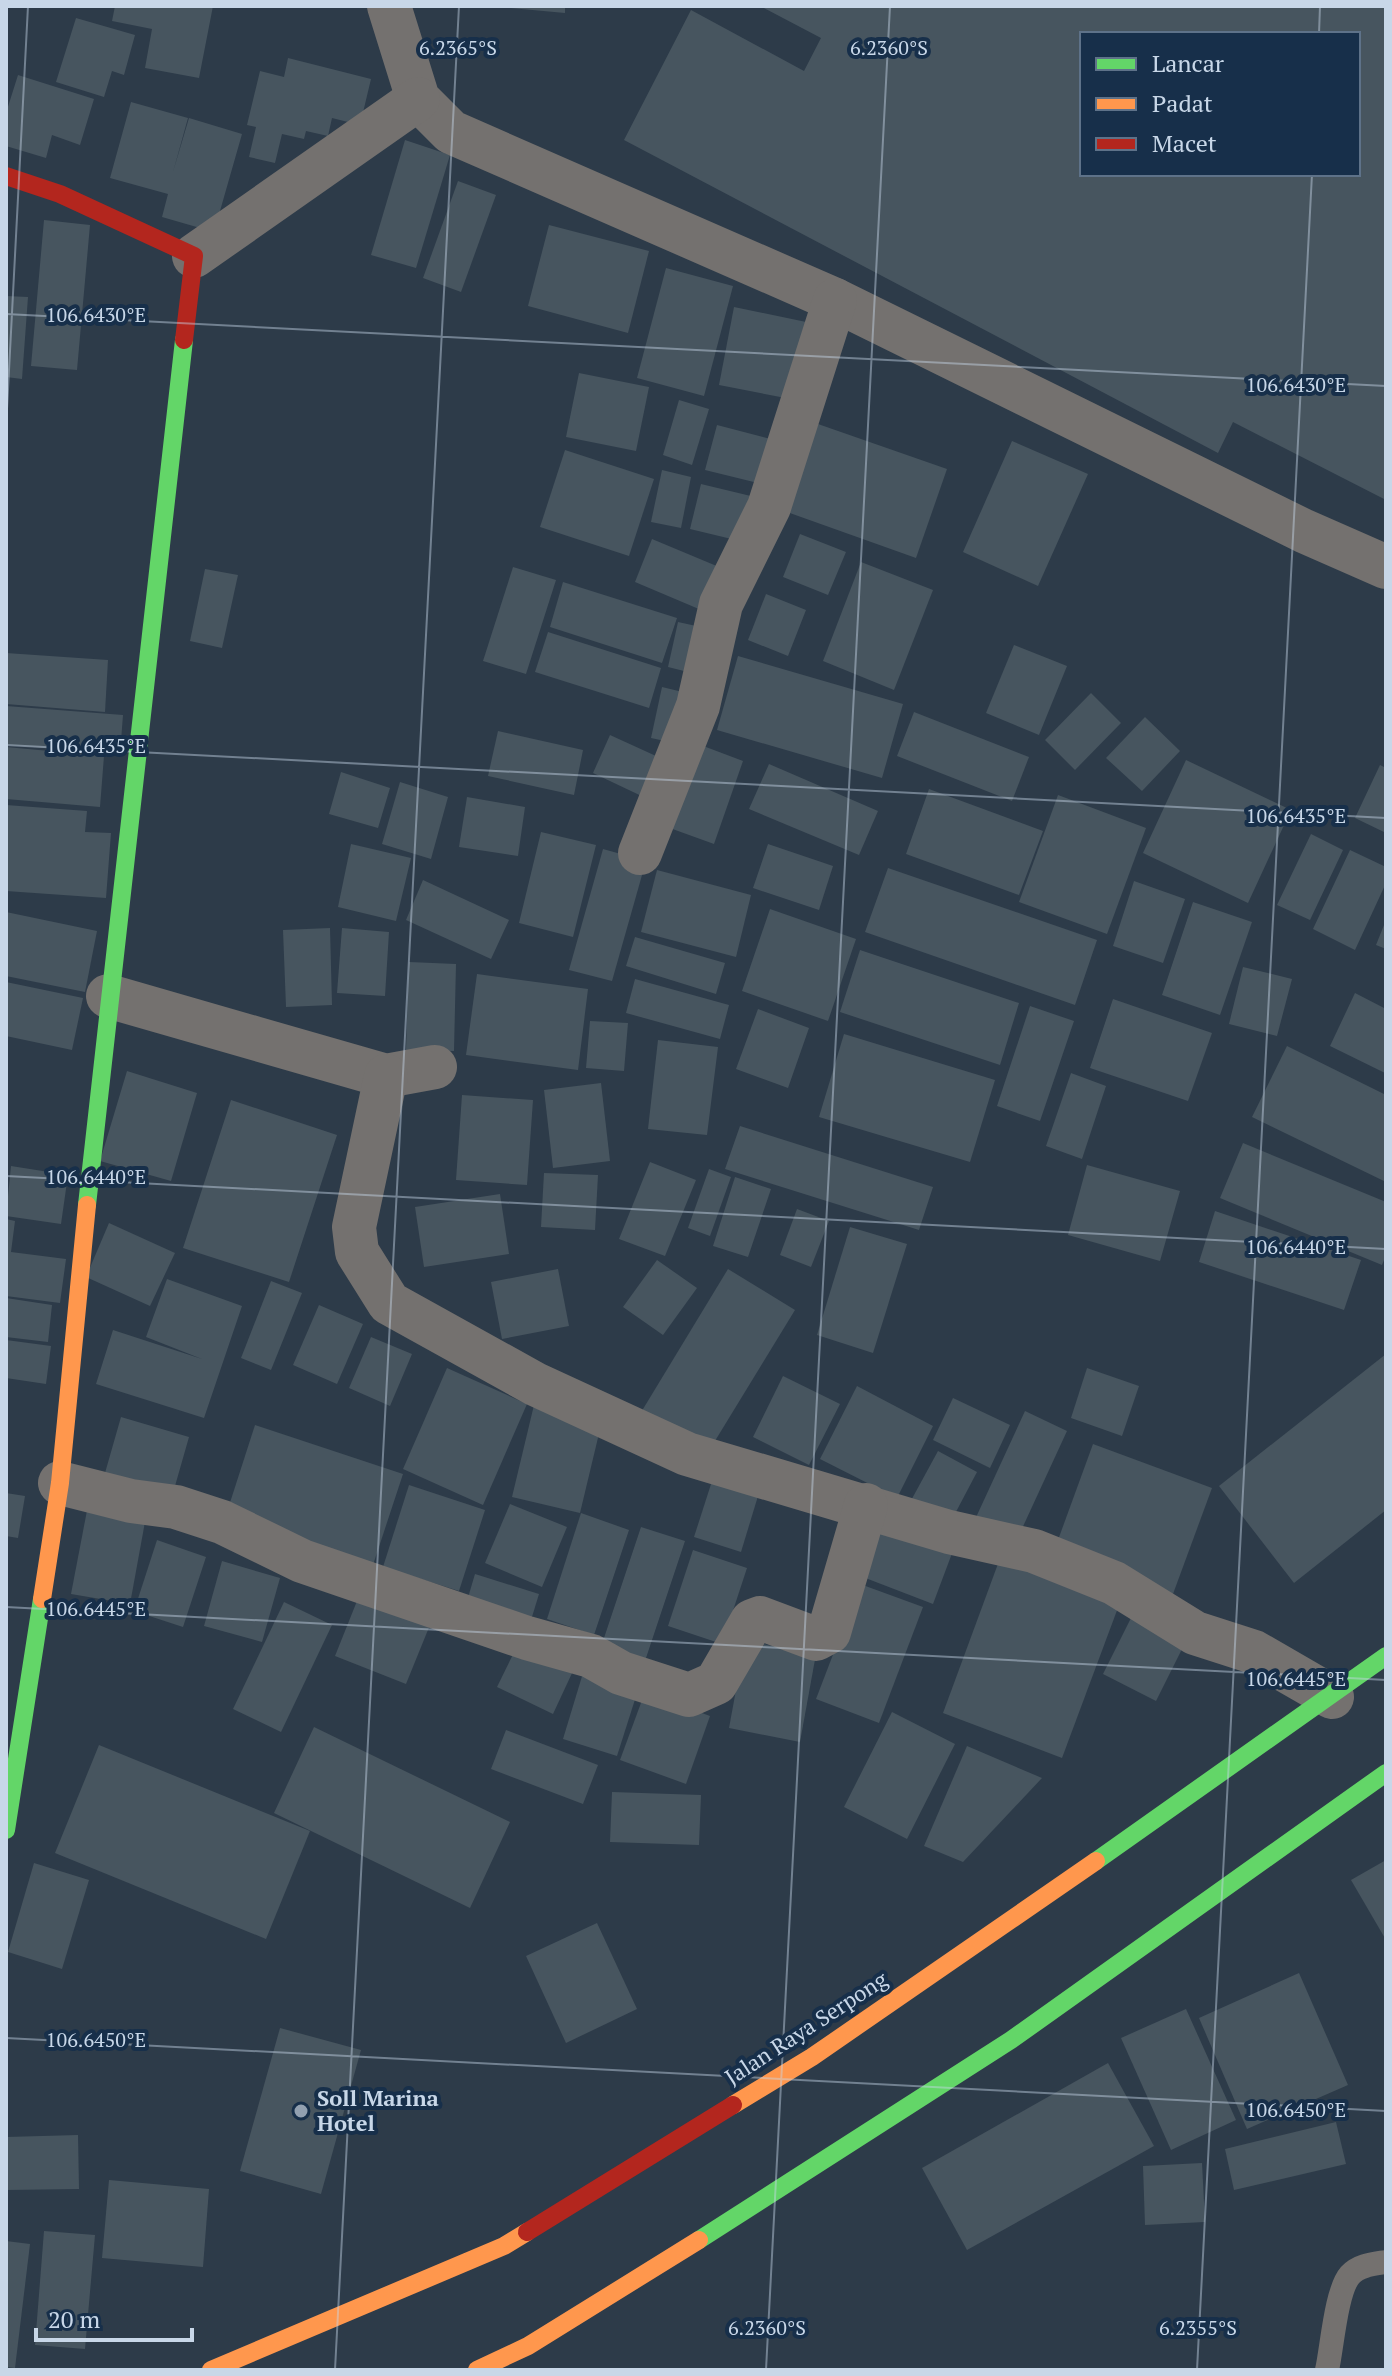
<svg xmlns="http://www.w3.org/2000/svg" width="1392" height="2376" font-family="'PT Serif',serif">
  <rect width="100%" height="100%" fill="#2d3b49"/>
  <g fill="#47555f" fill-rule="evenodd">
    <path d="M115 6H213L199 78 145 68 152 29 112 21Z"/>
    <path d="M488 6H565V13Z"/>
    <path d="M760 6H1386V500L1233 422 1218 453 624 140 691 10 804 71 821 38ZM1082 34H1358V174H1082Z"/>
    <path d="M76 18 135 35 124 75 112 71 104 97 56 82Z"/>
    <path d="M288 58 371 79 360 125 332 118 328 136 306 131 304 139 282 134 275 163 249 157 256 127 247 125 260 71 284 77Z"/>
    <path d="M18 75 94 99 80 145 52 135 46 158 6 146V113Z"/>
    <path d="M131 102 188 118 173 172 189 118 242 134 214 232 162 217 168 194 110 178Z"/>
    <path d="M405 140 450 155 416 268 371 255Z"/>
    <path d="M458 181 496 195 461 292 423 278Z"/>
    <path d="M44 220 90 225 77 370 31 366Z"/>
    <path d="M549 225 649 251 628 333 528 306Z"/>
    <path d="M666 268 733 286 704 396 637 378Z"/>
    <path d="M6 296 28 297 22 379 6 377Z"/>
    <path d="M734 307 811 323 796 400 719 385Z"/>
    <path d="M579 373 649 387 636 451 566 437Z"/>
    <path d="M679 400 709 409 692 465 663 455Z"/>
    <path d="M818 424 947 469 916 558 787 512Z"/>
    <path d="M717 425 782 442 770 486 705 470Z"/>
    <path d="M1012 441 1088 474 1038 586 963 552Z"/>
    <path d="M565 450 654 479 629 556 540 527Z"/>
    <path d="M662 470 691 477 681 528 651 522Z"/>
    <path d="M701 484 755 497 744 542 690 529Z"/>
    <path d="M800 534 846 552 828 595 783 577Z"/>
    <path d="M652 539 731 572 713 615 635 582Z"/>
    <path d="M861 562 933 590 894 690 823 661Z"/>
    <path d="M513 567 556 580 526 674 483 661Z"/>
    <path d="M205 569 238 575 222 648 190 641Z"/>
    <path d="M563 582 677 618 662 663 550 627Z"/>
    <path d="M766 594 806 610 788 656 748 640Z"/>
    <path d="M678 622 710 629 700 675 668 667Z"/>
    <path d="M548 632 661 668 649 708 535 672Z"/>
    <path d="M1014 645 1067 666 1039 735 986 713Z"/>
    <path d="M6 653 108 660 105 712 6 704Z"/>
    <path d="M738 656 903 704 882 778 717 730Z"/>
    <path d="M662 687 691 694 679 744 651 738Z"/>
    <path d="M1091 693 1121 723 1075 770 1045 740Z"/>
    <path d="M6 706 123 715 120 754 6 745Z"/>
    <path d="M914 712 1029 757 1012 801 897 756Z"/>
    <path d="M1145 717 1180 751 1142 791 1106 758Z"/>
    <path d="M498 731 583 750 574 795 488 776Z"/>
    <path d="M610 735 667 761 650 800 593 773Z"/>
    <path d="M698 744 743 761 714 844 667 827Z"/>
    <path d="M6 747 104 756 100 807 6 799Z"/>
    <path d="M1186 760 1291 810 1248 903 1143 853Z"/>
    <path d="M769 764 878 811 859 855 749 809Z"/>
    <path d="M1380 765 1386 768V833L1355 818Z"/>
    <path d="M341 772 390 788 378 828 329 814Z"/>
    <path d="M400 782 448 797 431 859 382 844Z"/>
    <path d="M929 789 1043 831 1019 895 906 854Z"/>
    <path d="M1058 795 1146 828 1107 934 1019 902Z"/>
    <path d="M467 797 525 807 518 856 459 847Z"/>
    <path d="M6 805 87 811 85 832 111 833 106 898 6 891Z"/>
    <path d="M541 832 596 845 573 937 519 923Z"/>
    <path d="M1311 834 1343 850 1310 920 1277 905Z"/>
    <path d="M351 844 411 858 396 921 338 907Z"/>
    <path d="M768 844 833 866 819 910 753 888Z"/>
    <path d="M603 849 646 861 612 981 569 970Z"/>
    <path d="M1350 850 1386 867V883L1355 950 1313 929Z"/>
    <path d="M888 868 1097 940 1075 1005 865 932Z"/>
    <path d="M657 870 751 895 736 957 641 932Z"/>
    <path d="M423 880 509 920 491 959 406 920Z"/>
    <path d="M1134 881 1185 899 1163 963 1113 946Z"/>
    <path d="M1193 902 1252 922 1220 1015 1162 995Z"/>
    <path d="M770 909 856 939 828 1021 742 991Z"/>
    <path d="M6 912 97 931 85 992 6 976Z"/>
    <path d="M1386 920V949L1376 945Z"/>
    <path d="M330 928 332 1005 286 1007 283 930Z"/>
    <path d="M342 928 389 932 385 996 337 993Z"/>
    <path d="M635 937 725 963 716 994 626 966Z"/>
    <path d="M860 950 1019 1003 1000 1065 840 1012Z"/>
    <path d="M409 962 456 964 454 1051 406 1050Z"/>
    <path d="M1243 967 1292 979 1277 1036 1229 1024Z"/>
    <path d="M477 974 588 989 578 1070 466 1055Z"/>
    <path d="M635 979 729 1005 720 1039 626 1013Z"/>
    <path d="M6 982 83 998 72 1050 6 1036Z"/>
    <path d="M1355 993 1386 1009 1385 1073 1330 1046Z"/>
    <path d="M1113 999 1212 1033 1188 1101 1090 1068Z"/>
    <path d="M1030 1006 1074 1021 1040 1121 997 1106Z"/>
    <path d="M758 1009 809 1028 788 1088 736 1069Z"/>
    <path d="M590 1021 628 1023 624 1071 586 1068Z"/>
    <path d="M844 1034 995 1080 970 1162 819 1117Z"/>
    <path d="M658 1040 718 1047 707 1135 648 1129Z"/>
    <path d="M1287 1046 1386 1095V1182L1252 1117Z"/>
    <path d="M127 1071 197 1093 171 1181 100 1161Z"/>
    <path d="M1071 1073 1106 1086 1082 1159 1046 1146Z"/>
    <path d="M601 1083 610 1161 553 1168 544 1090Z"/>
    <path d="M462 1095 533 1100 527 1185 456 1180Z"/>
    <path d="M231 1100 337 1135 289 1282 183 1248Z"/>
    <path d="M740 1126 933 1187 919 1230 725 1169Z"/>
    <path d="M1243 1143 1386 1202V1255L1382 1265 1220 1198Z"/>
    <path d="M650 1162 696 1180 665 1256 619 1239Z"/>
    <path d="M1087 1165 1180 1191 1160 1261 1068 1235Z"/>
    <path d="M11 1166 68 1175 61 1224 6 1216Z"/>
    <path d="M709 1169 731 1177 710 1236 688 1228Z"/>
    <path d="M544 1173 598 1175 595 1230 541 1227Z"/>
    <path d="M735 1177 771 1189 748 1257 713 1246Z"/>
    <path d="M500 1194 509 1254 424 1267 415 1207Z"/>
    <path d="M797 1209 829 1221 811 1267 780 1255Z"/>
    <path d="M1215 1211 1361 1260 1344 1310 1199 1262Z"/>
    <path d="M6 1219 15 1221 11 1252 66 1259 60 1303 6 1296Z"/>
    <path d="M109 1223 175 1253 150 1306 86 1277Z"/>
    <path d="M850 1227 907 1244 873 1353 817 1335Z"/>
    <path d="M657 1260 697 1288 663 1335 623 1307Z"/>
    <path d="M558 1269 569 1326 502 1339 491 1282Z"/>
    <path d="M728 1269 795 1310 707 1454 640 1414Z"/>
    <path d="M167 1279 242 1306 204 1418 96 1384 113 1330 202 1359 146 1337Z"/>
    <path d="M271 1281 302 1293 271 1370 241 1358Z"/>
    <path d="M6 1298 52 1305 48 1342 6 1337Z"/>
    <path d="M319 1305 363 1324 337 1384 293 1365Z"/>
    <path d="M371 1337 412 1354 390 1406 349 1388Z"/>
    <path d="M6 1340 51 1346 46 1384 6 1378Z"/>
    <path d="M1386 1354V1510L1294 1583 1219 1486Z"/>
    <path d="M447 1368 527 1404 483 1505 403 1469Z"/>
    <path d="M1087 1368 1139 1386 1122 1436 1071 1418Z"/>
    <path d="M783 1376 840 1404 809 1465 753 1437Z"/>
    <path d="M857 1386 933 1426 897 1498 820 1459Z"/>
    <path d="M953 1398 1010 1425 990 1468 933 1440Z"/>
    <path d="M534 1405 602 1421 580 1513 512 1497Z"/>
    <path d="M1025 1411 1067 1431 1014 1546 972 1526Z"/>
    <path d="M121 1417 189 1437 173 1493 105 1473Z"/>
    <path d="M255 1425 403 1474 373 1565 226 1515Z"/>
    <path d="M1093 1444 1212 1488 1173 1594 1054 1551Z"/>
    <path d="M938 1451 977 1472 948 1527 908 1506Z"/>
    <path d="M712 1481 758 1496 741 1552 694 1537Z"/>
    <path d="M409 1485 485 1510 459 1591 383 1567Z"/>
    <path d="M6 1493 25 1496 18 1538 6 1536Z"/>
    <path d="M89 1500 147 1511 130 1604 71 1594Z"/>
    <path d="M510 1504 567 1527 542 1587 485 1563Z"/>
    <path d="M581 1513 629 1530 594 1635 547 1619Z"/>
    <path d="M876 1518 954 1548 933 1604 855 1574Z"/>
    <path d="M641 1527 685 1541 643 1667 599 1653Z"/>
    <path d="M157 1540 206 1557 183 1627 134 1611Z"/>
    <path d="M693 1550 747 1568 722 1644 668 1626Z"/>
    <path d="M222 1561 280 1578 262 1642 204 1626Z"/>
    <path d="M999 1561 1119 1605 1062 1758 943 1713Z"/>
    <path d="M475 1574 539 1594 528 1630 464 1611Z"/>
    <path d="M860 1584 923 1607 879 1723 816 1699Z"/>
    <path d="M363 1586 434 1615 406 1684 335 1656Z"/>
    <path d="M284 1602 332 1625 281 1732 233 1709Z"/>
    <path d="M1134 1612 1187 1639 1156 1701 1103 1674Z"/>
    <path d="M745 1641 816 1654 800 1742 729 1728Z"/>
    <path d="M518 1644 573 1671 553 1714 497 1687Z"/>
    <path d="M583 1673 638 1690 617 1756 563 1739Z"/>
    <path d="M645 1692 710 1716 686 1784 620 1760Z"/>
    <path d="M892 1712 955 1744 907 1839 844 1807Z"/>
    <path d="M314 1727 510 1822 470 1908 274 1813Z"/>
    <path d="M506 1730 598 1765 583 1804 491 1769Z"/>
    <path d="M99 1745 310 1831 266 1939 55 1853Z"/>
    <path d="M967 1746 1042 1778 963 1862 924 1846Z"/>
    <path d="M612 1792 701 1795 699 1845 610 1842Z"/>
    <path d="M1386 1860V1940L1351 1880Z"/>
    <path d="M34 1863 89 1880 62 1969 8 1952Z"/>
    <path d="M597 1923 637 2009 566 2043 526 1956Z"/>
    <path d="M1299 1973 1348 2085 1247 2129 1199 2018Z"/>
    <path d="M1186 2009 1236 2120 1171 2150 1121 2038Z"/>
    <path d="M280 2028 361 2050 321 2194 240 2171Z"/>
    <path d="M1108 2063 1154 2146 967 2250 922 2168Z"/>
    <path d="M1336 2122 1346 2164 1234 2190 1225 2149Z"/>
    <path d="M78 2135 79 2189 6 2190V2137Z"/>
    <path d="M1202 2163 1205 2222 1145 2225 1143 2166Z"/>
    <path d="M109 2180 209 2189 203 2267 102 2258Z"/>
    <path d="M44 2231 95 2235 85 2349 35 2345Z"/>
    <path d="M6 2241 30 2244 15 2368 6 2367Z"/>
  </g>
  <g fill="none" stroke-linecap="round" stroke-linejoin="round">
    <path stroke="#74716f" stroke-width="24" d="M1327 2370C1332 2348 1336 2291 1350 2275 1359 2265 1374 2264 1386 2262"/>
    <g stroke="#74716f" stroke-width="44">
      <path d="M389 6 418 99 451 132 835 300 1304 531 1386 567"/>
      <path d="M194 256 418 99"/>
      <path d="M640 853 698 706 721 604 769 507 835 300"/>
      <path d="M108 996 386 1076 435 1067"/>
      <path d="M386 1076 354 1227 357 1252 389 1303 535 1384 687 1454 949 1532 1034 1551 1114 1583 1195 1633 1254 1652 1332 1697"/>
      <path d="M60 1483 131 1501 176 1507 222 1522 302 1561 527 1638 591 1656 621 1673 689 1695 716 1683 752 1621 760 1618 816 1639 829 1632 866 1505"/>
    </g>
    <g stroke="#63d668" stroke-width="18">
      <path d="M87 1205 184 340"/>
      <path d="M6 1830 42 1599"/>
      <path d="M1096 1861 1386 1656"/>
      <path d="M699 2240 1011 2040 1386 1773"/>
    </g>
    <g stroke="#ff974d" stroke-width="18">
      <path d="M42 1599 60 1483 87 1205"/>
      <path d="M733 2105 812 2057 1096 1861"/>
      <path d="M211 2370 504 2246 527 2232"/>
      <path d="M477 2370 528 2346 699 2240"/>
    </g>
    <g stroke="#b3261e" stroke-width="18">
      <path d="M6 176 60 194 194 256 184 340"/>
      <path d="M527 2232 733 2105"/>
    </g>
  </g>
  <path fill="none" stroke="#c8d7e8" stroke-width="2" stroke-opacity="0.45" d="M1319 34 1320 6M6 314 1386 386M6 428 28 6M6 745 1386 818M6 1176 1386 1249M6 1607 1386 1680M6 2038 1386 2111M335 2370 459 6M766 2370 890 6M1197 2370 1312 174"/>
  <circle fill="#92a0b0" stroke="#172f4a" stroke-width="3" cx="301" cy="2111" r="8"/>
  <g text-anchor="middle" stroke-width="8" stroke-linejoin="round" paint-order="stroke">
    <g font-size="22" fill="#c8d7e8" stroke="#172f4a">
      <text transform="translate(806 2028) rotate(-33)" y="8">Jalan Raya Serpong</text>
    </g>
    <g font-size="22" font-weight="bold" fill="#c8d7e8" stroke="#172f4a" text-anchor="start">
      <text x="317" y="2106">Soll Marina<tspan x="317" dy="25">Hotel</tspan></text>
    </g>
  </g>
  <g font-size="20" text-anchor="middle" fill="#c8d7e8" stroke="#172f4a" stroke-width="8" stroke-linejoin="round" paint-order="stroke">
    <text x="458" y="55">6.2365°S</text>
    <text x="889" y="55">6.2360°S</text>
    <text x="96" y="322">106.6430°E</text>
    <text x="1296" y="392">106.6430°E</text>
    <text x="96" y="753">106.6435°E</text>
    <text x="1296" y="823">106.6435°E</text>
    <text x="96" y="1184">106.6440°E</text>
    <text x="1296" y="1254">106.6440°E</text>
    <text x="96" y="1616">106.6445°E</text>
    <text x="1296" y="1686">106.6445°E</text>
    <text x="96" y="2047">106.6450°E</text>
    <text x="1296" y="2117">106.6450°E</text>
    <text x="767" y="2335">6.2360°S</text>
    <text x="1198" y="2335">6.2355°S</text>
  </g>
  <rect width="1392" height="2376" fill="none" stroke="#c8d7e8" stroke-width="16"/>
  <rect x="1080" y="32" width="280" height="144" fill="#172f4a" stroke="#5e7289" stroke-width="2"/>
  <rect x="1096" y="58" width="40" height="12" fill="#63d668" stroke="#5e7289" stroke-width="2"/>
  <text x="1152" y="72" font-size="24" fill="#c8d7e8">Lancar</text>
  <rect x="1096" y="98" width="40" height="12" fill="#ff974d" stroke="#5e7289" stroke-width="2"/>
  <text x="1152" y="112" font-size="24" fill="#c8d7e8">Padat</text>
  <rect x="1096" y="138" width="40" height="12" fill="#b3261e" stroke="#5e7289" stroke-width="2"/>
  <text x="1152" y="152" font-size="24" fill="#c8d7e8">Macet</text>
  <path d="M36 2328v12h156v-12" fill="none" stroke="#c8d7e8" stroke-width="4"/>
  <text x="48" y="2328" font-size="24" fill="#c8d7e8" stroke="#172f4a" stroke-width="6" paint-order="stroke">20 m</text>
</svg>
